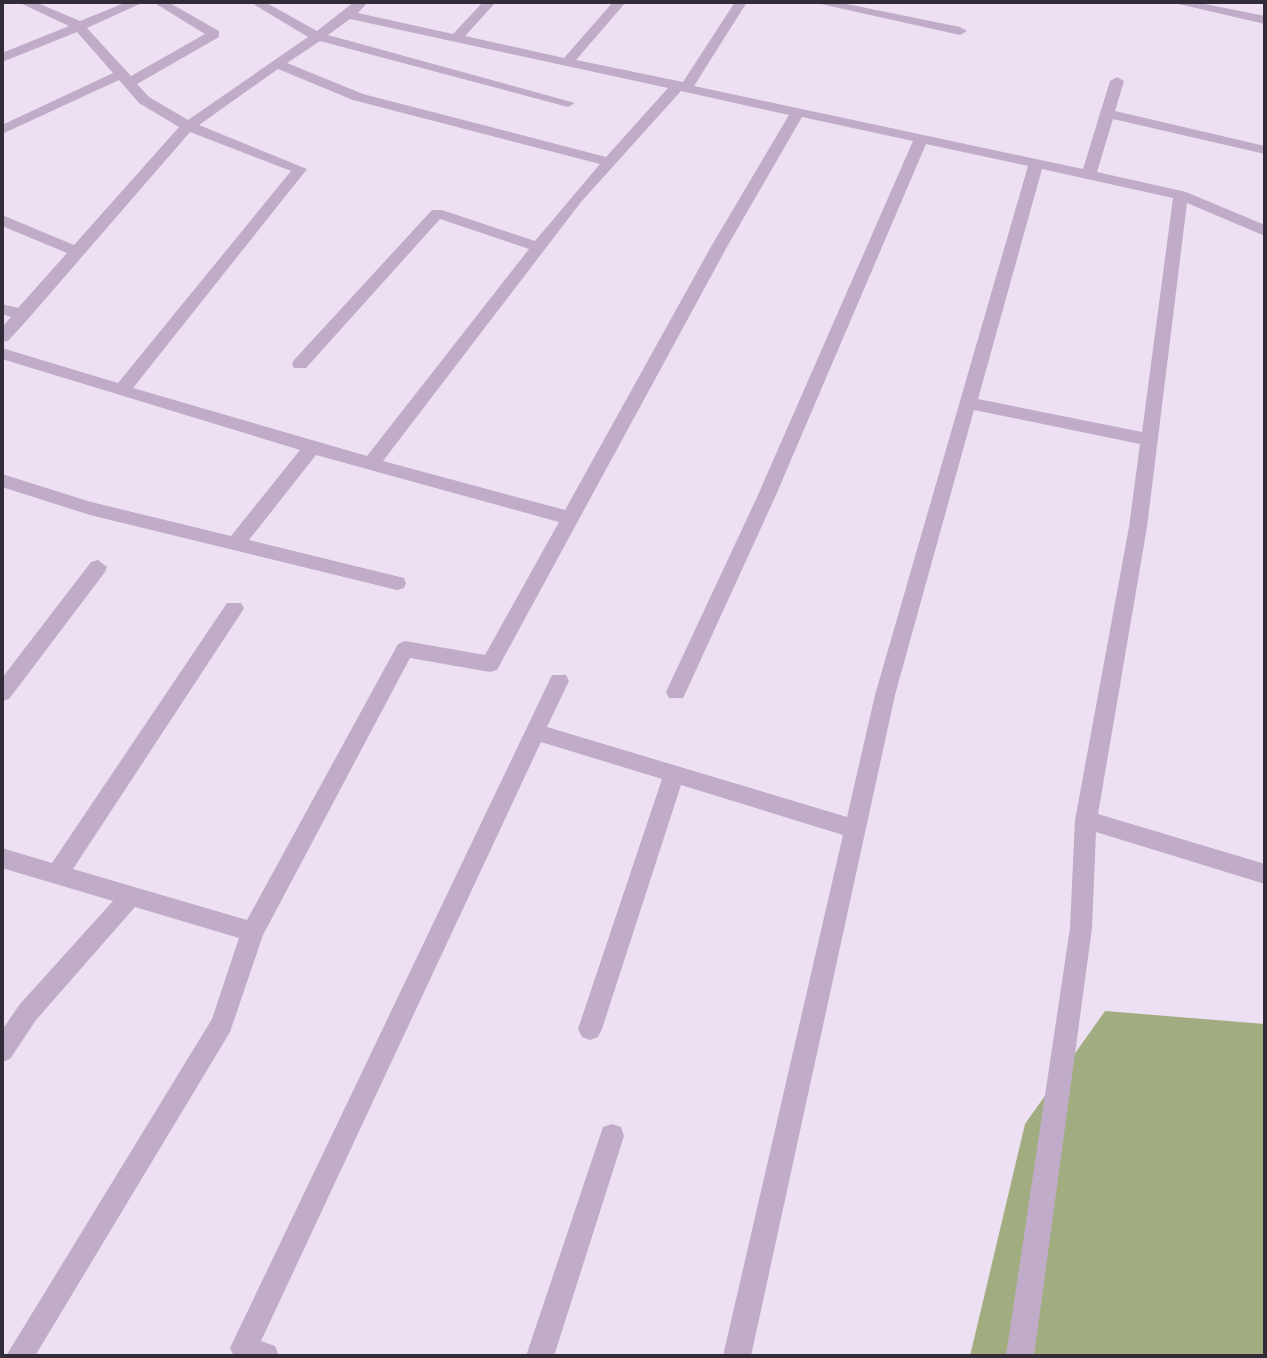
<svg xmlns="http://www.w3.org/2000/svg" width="1267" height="1358" font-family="'Titillium Web',sans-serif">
  <rect width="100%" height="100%" fill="#ede0f2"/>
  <path fill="#a1ad81" d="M1105 1011 1265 1024V1356H970L1025 1124Z"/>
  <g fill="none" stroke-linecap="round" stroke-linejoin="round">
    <g fill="#c0acc9" fill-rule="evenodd">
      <path d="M18 2H35L80 21 127 2H144L87 28 131 76 205 34 153 2H168L219 31V37L137 84 149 97 188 120 308 37 250 2H265L317 31 354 2H368L358 13 453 34 483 2H496L465 36 564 58 613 2H626L576 60 683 82 735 2H747L694 86 1083 169 1110 81 1117 77 1124 81 1115 111 1265 146V154L1113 119 1097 172 1186 192 1265 225V236L1187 203 1147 527 1098 814 1265 864V884L1096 832 1092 928 1034 1356H1006L1070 928 1075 820 1129 527 1140 444 974 410 895 695 751 1356H723L843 835 681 785 602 1029 598 1037 590 1040 582 1037 578 1029 662 779 541 742 261 1341 275 1346 279 1356H234L230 1348 552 675H566L569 681 547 727 847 817 875 695 1028 166 926 144 776 495 686 692 683 698H669L666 692 758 495 913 141 802 117 728 245 497 670 490 672 410 658 263 935 230 1032 35 1356H6L212 1019 239 938 135 907 36 1020 10 1059 2 1062V1030L20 1004 113 901 2 868V848L52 863 227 603H241L244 608 241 613 73 869 247 920 398 644 405 641 485 655 559 522 316 455 249 540 404 578 406 583 404 588 397 590 90 515 2 487V474L91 502 231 536 300 450 2 359V348L118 383 291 171 190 132 28 319 8 341 2 342V327L11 317 2 314V304L18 308 67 253 2 226V215L74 245 179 127 139 103 119 80 2 134V125L113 73 77 32 2 62V53L69 26ZM350 19 668 88 606 157 363 94 287 63 320 41 568 107 575 103 328 35ZM278 69 353 100 600 164 535 241 442 210H432L294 360 292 364 294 368H306L440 219 529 249 367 456 133 388 307 169 199 125ZM681 91 789 115 712 245 565 510 383 461 581 202ZM1042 169 1173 198 1142 432 978 399Z"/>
      <path d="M812 2H837L960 27 967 31 960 35Z"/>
      <path d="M1170 2H1195L1265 16V24Z"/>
      <path d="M98 560 107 567 105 572 9 699 2 701V678L91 562Z"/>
      <path d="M612 1124 621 1127 624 1136 554 1356H526L600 1136 603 1127Z"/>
    </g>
  </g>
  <rect width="1267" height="1358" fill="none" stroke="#322b38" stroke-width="8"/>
</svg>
